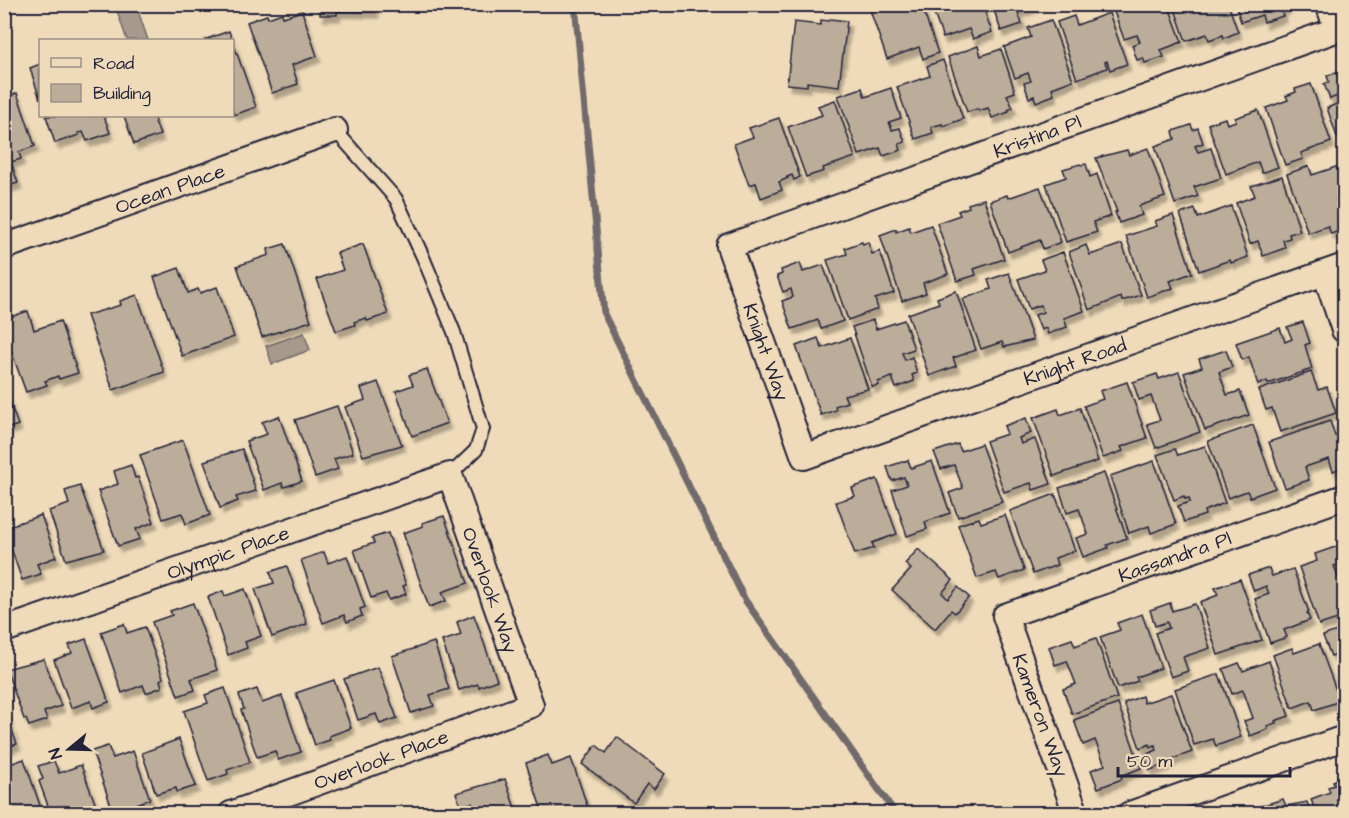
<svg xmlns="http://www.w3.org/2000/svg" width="1349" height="818" font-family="'Architects Daughter',sans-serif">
  <defs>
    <filter id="shadow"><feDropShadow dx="3.5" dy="6" stdDeviation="1.5" flood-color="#0004"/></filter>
  </defs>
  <rect width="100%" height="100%" fill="#efdbb9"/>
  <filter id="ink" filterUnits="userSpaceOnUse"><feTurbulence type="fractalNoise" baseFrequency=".0167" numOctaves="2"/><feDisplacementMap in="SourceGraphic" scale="12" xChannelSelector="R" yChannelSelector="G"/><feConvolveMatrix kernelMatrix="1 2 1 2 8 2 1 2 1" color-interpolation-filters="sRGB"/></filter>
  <g filter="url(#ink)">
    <g fill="#a69a8c" stroke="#716a6c" stroke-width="1.5">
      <path d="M126 4 136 5 148 40H127L116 8Z"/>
      <path d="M304 333 310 350 272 364 266 346Z"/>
    </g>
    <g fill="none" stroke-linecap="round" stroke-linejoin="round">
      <path stroke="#716a6c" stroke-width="7" d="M575 4 604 314 745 600 896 814"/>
    </g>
    <g fill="#bcad9a" stroke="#22223b" stroke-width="1.5" filter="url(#shadow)">
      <path d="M320 4H375V12L337 11V15H320Z"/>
      <path d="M885 4 888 9 897 4H921L938 53 923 59 919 47 887 59 870 10Z"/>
      <path d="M943 4H982L992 32 973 39 969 29 943 38 933 11 944 7Z"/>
      <path d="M992 4H1039L1018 12 1022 24 1001 31Z"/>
      <path d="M1127 4H1168L1182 42 1161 50 1164 57 1145 63 1143 58 1137 60 1132 45 1140 42 1137 35 1124 39 1113 9Z"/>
      <path d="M1173 4H1228L1238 32 1224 38 1223 35 1209 40 1207 34 1186 41Z"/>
      <path d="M1235 4H1285L1286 9 1281 10 1283 16 1264 22 1262 15 1241 22Z"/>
      <path d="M302 11 317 56 292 65 298 84 272 93 247 22 267 15 268 18 282 13 283 17Z"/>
      <path d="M1109 13 1127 64 1110 70 1107 61 1105 62 1107 68 1077 79 1057 22 1074 16 1077 25Z"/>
      <path d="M830 19 847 21 839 86 807 82V86L787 84 794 22 821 25V20L829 21Z"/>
      <path d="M1051 20 1073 80 1052 88 1054 95 1036 102 1034 96 1029 98 1024 83 1031 81 1028 73 1015 78 1004 47 1031 37 1028 28Z"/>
      <path d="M229 31 256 107 234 115 232 109V40H204Z"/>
      <path d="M978 46 981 56 1001 49 1015 92 1007 95 1013 108 1008 110 1009 112 992 118 988 108 979 111 978 109 967 112 948 57Z"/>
      <path d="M943 60 963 119 943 126 942 124 931 127 933 133 915 139 897 87 930 76 927 66Z"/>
      <path d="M40 64V99L30 68Z"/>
      <path d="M1344 70V134L1337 137 1327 108 1339 103 1337 96 1330 99 1324 84 1329 82 1327 76Z"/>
      <path d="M1311 84 1331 142 1301 153 1303 159 1285 165 1266 108 1288 100 1286 96 1296 92 1295 89Z"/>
      <path d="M862 88 865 97 891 88 901 118 889 122 892 130 900 128 905 142 899 144 901 150 883 156 880 148 859 155 838 96Z"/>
      <path d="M17 93 35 146 19 152 21 159 11 162 18 183 4 187V98Z"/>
      <path d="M835 100 855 157 823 168 824 171 806 177 788 127 822 115 818 106Z"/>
      <path d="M1258 110 1278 167 1262 173 1258 162 1226 174 1208 124 1225 118 1227 124 1236 121 1235 118Z"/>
      <path d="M46 116H104L110 133 87 141 83 132 78 133 79 135 55 143Z"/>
      <path d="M124 116H155H153L160 135 134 144Z"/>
      <path d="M779 118 800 177 794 180 792 175 787 177 788 178 779 182 782 190 761 198 756 183 749 185 734 144 753 137 749 128Z"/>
      <path d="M1191 125 1193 130 1198 128 1203 143 1195 146 1198 152 1211 148 1221 178 1194 187 1198 196 1175 204 1155 146 1175 139 1173 131Z"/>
      <path d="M1148 148 1165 197 1139 206 1142 215 1119 223 1115 212H1117L1096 158 1127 150 1129 155Z"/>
      <path d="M1080 164 1081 165 1086 164 1090 177 1097 174 1111 216 1093 222 1097 232 1066 242 1046 184 1066 177 1063 169Z"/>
      <path d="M1309 166 1312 175 1339 166 1344 182V197L1336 200 1339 206 1344 204V229L1331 234 1328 226 1308 233 1287 174Z"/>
      <path d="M1282 176 1300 231 1289 234 1290 238 1283 240 1285 248 1263 256 1258 241 1250 244 1236 203 1255 196 1251 186Z"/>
      <path d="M1040 187 1061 242 1043 249 1040 240 1008 252 990 201 1007 195 1008 198Z"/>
      <path d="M984 199 1004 259 974 269 976 275 957 281 937 223 960 215 958 211 969 207 968 204Z"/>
      <path d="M1231 206 1248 257 1231 263 1230 260 1199 271 1180 214 1195 209 1198 218Z"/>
      <path d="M1173 215 1192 273 1170 281 1173 288 1147 297 1126 236 1157 226 1155 221Z"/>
      <path d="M931 225 948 274 923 283 926 293 902 301 880 235 896 229V232L909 227 911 232Z"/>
      <path d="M862 242 863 244 868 242 872 254 880 251 894 293 875 299 878 309 848 320 827 260 847 254 845 248Z"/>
      <path d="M285 244 311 321 262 337 237 266 269 255 268 249Z"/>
      <path d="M363 244 388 314 367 321 366 318 354 322 355 325 336 331 317 279 343 270 337 253Z"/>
      <path d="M1122 244 1141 295 1122 301 1121 297 1089 310 1069 252 1086 245 1090 255Z"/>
      <path d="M1063 252 1084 311 1064 318 1067 327 1048 334 1046 328 1041 330 1035 315 1043 312 1041 305 1029 309 1018 279 1045 270 1041 260Z"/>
      <path d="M800 263 803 272 823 265 843 321 821 329 818 320 792 329 782 301 793 297 791 289 783 292 777 276 782 274 781 270Z"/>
      <path d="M179 268 188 293 198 289 200 293 217 287 234 337 182 356 154 277Z"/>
      <path d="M1009 273 1033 340 1004 347 1002 342 981 349 963 299 991 289 988 280Z"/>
      <path d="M956 291 976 350 953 358 956 366 929 376 908 314 939 303 937 298Z"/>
      <path d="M137 295 164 372 113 390 87 315 121 305 120 301Z"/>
      <path d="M28 311 34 330 60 321 78 373 59 379 58 376 45 381 47 385 26 392 4 331V319Z"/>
      <path d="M873 320 876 329 904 320 914 349 902 353 905 360 912 357 917 373 912 375 914 381 896 388 892 377 878 382 879 385 872 387 852 327Z"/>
      <path d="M1303 322 1310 343 1305 345 1312 369 1268 384 1267 381 1258 385 1249 357 1242 360 1236 343 1280 328 1285 342 1292 339 1287 327Z"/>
      <path d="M818 338 822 348 850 338 868 389 844 395 847 402 835 406 836 410 821 415 796 346Z"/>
      <path d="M1226 350 1232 367 1219 372 1227 395 1240 391 1249 415 1205 430 1184 373 1202 367 1199 359Z"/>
      <path d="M427 369 447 423 412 436 396 391 413 385 409 375Z"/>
      <path d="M1179 372 1200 432 1156 448 1147 424 1160 420 1151 396 1139 400 1133 382 1157 374 1159 379Z"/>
      <path d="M1311 372 1318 390 1327 387 1336 413 1280 432 1272 408 1266 410 1259 390Z"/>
      <path d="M378 382 402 445 363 456 345 407 365 400 361 388Z"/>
      <path d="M1127 382 1147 438 1121 447 1123 451 1103 458 1084 406 1103 399 1100 391Z"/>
      <path d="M4 387 18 425 4 430Z"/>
      <path d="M337 406 353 453 334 459 338 469 315 477 295 420Z"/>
      <path d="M1080 408 1098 461 1054 476 1033 418 1058 409 1060 415Z"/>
      <path d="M279 416 302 481 284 487 282 483 264 490 246 441 267 434 262 422Z"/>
      <path d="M1026 418 1031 433 1019 438 1021 444 1035 439 1051 484 1033 490 1031 483 1004 492 986 441 1007 434 1004 426Z"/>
      <path d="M1330 421 1335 436 1338 435 1344 446V467L1333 471 1329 459 1305 467 1309 480 1285 488 1269 442Z"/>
      <path d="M1253 425 1275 488 1250 497 1247 491 1228 498 1208 441Z"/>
      <path d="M183 440 210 515 186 524 182 513 163 519 140 455Z"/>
      <path d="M958 444 961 451 981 444 1002 502 958 517 949 493 963 488 954 465 941 469 934 452Z"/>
      <path d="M1205 446 1225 503 1204 511 1205 515 1184 522 1178 506 1190 502 1189 498 1185 499 1184 496 1174 500 1157 455 1175 449 1178 455Z"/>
      <path d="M242 449 256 491 236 497 238 501 220 508 204 461Z"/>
      <path d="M908 460 911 468 932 461 950 513 925 522 927 529 907 536 892 490 907 485 904 477 892 481 887 467Z"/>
      <path d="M1154 461 1176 524 1151 533 1149 526 1129 533 1110 476Z"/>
      <path d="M131 465 135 478 138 477 154 522 136 529 140 539 118 546 98 491 118 484 114 471Z"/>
      <path d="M1104 473 1127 538 1107 545 1108 548 1083 557 1076 538 1088 534 1079 509 1067 513 1059 488Z"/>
      <path d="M877 479 897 534 872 543 874 548 855 554 836 502 855 496 852 488Z"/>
      <path d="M80 486 104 550 66 560 49 511 69 504 65 491Z"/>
      <path d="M1055 494 1075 551 1055 558 1057 565 1033 574 1010 511Z"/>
      <path d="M41 515 56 557 37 564 41 574 22 580 4 528Z"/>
      <path d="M1005 515 1024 570 999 579 996 572 977 578 958 525 979 518 981 523Z"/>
      <path d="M444 516 468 583 442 592 446 601 429 607 403 533 423 526 422 523Z"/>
      <path d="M388 533 406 585 403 586 406 594 389 600 386 593 371 598 354 550 374 543 372 538Z"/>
      <path d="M1341 545 1344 563 1334 566 1343 590H1344V617L1319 625 1299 567 1317 561 1315 554Z"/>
      <path d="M918 549 953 580 942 593 948 599 958 587 969 597 955 613 951 610 935 629 892 590 911 569 905 564Z"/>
      <path d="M324 552 328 563 347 556 365 607 360 609 362 616 347 622 344 615 323 623 301 560Z"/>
      <path d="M287 566 307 624 272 637 255 589 274 583 270 572Z"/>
      <path d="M1269 568 1272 576 1293 569 1309 612 1307 613 1310 620 1284 630 1287 637 1270 643 1255 599 1269 594 1266 586 1254 591 1248 575Z"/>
      <path d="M1240 579 1262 640 1218 655 1200 602 1218 595 1215 588Z"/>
      <path d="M245 589 261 636 245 642 247 648 228 655 208 597 223 591 225 596Z"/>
      <path d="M193 603 217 670 191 679 195 690 178 696 152 622 172 615 170 611Z"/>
      <path d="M1170 603 1172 611 1195 604 1210 648 1183 657 1188 671 1171 677 1155 633 1169 628 1167 622 1155 626 1150 610Z"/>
      <path d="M1142 614 1161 668 1136 677 1138 681 1118 688 1100 637 1120 630 1117 623Z"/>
      <path d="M474 615 497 680 479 687 478 684 459 690 442 641 461 635 457 622Z"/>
      <path d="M124 624 127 633 145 627 163 678 160 680 162 687 146 693 143 685 122 693 101 632Z"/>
      <path d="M1344 628V657L1343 652 1331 656 1323 636Z"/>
      <path d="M1096 638 1117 698 1072 714 1063 689 1076 684 1067 661 1055 665 1049 647 1072 639 1075 646Z"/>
      <path d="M86 639 109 702 93 708 91 701 71 708 54 660 72 653 69 645Z"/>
      <path d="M434 642 449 689 430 695 434 706 411 713 392 656Z"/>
      <path d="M1319 644 1340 701 1314 710 1311 701 1292 708 1273 655 1292 648 1294 653Z"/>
      <path d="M44 659 61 706 44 712 47 720 29 726 26 719H24L6 669Z"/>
      <path d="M1269 661 1289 716 1275 721 1276 723 1267 726 1268 729 1250 736 1244 721 1253 718 1243 690 1232 694 1223 669 1239 663 1243 671Z"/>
      <path d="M378 667 397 718 380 724 376 714 358 720 344 679Z"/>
      <path d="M1219 674 1241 737 1216 746 1213 739 1194 745 1175 689Z"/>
      <path d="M334 680 351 728 329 736 330 740 315 745 296 693Z"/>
      <path d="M225 688 250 762 227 770 228 774 208 781 184 711 208 703 205 695Z"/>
      <path d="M257 689 262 703 282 696 301 752 278 760 275 751 257 757 241 710 244 709 239 695Z"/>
      <path d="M1171 694 1192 752 1170 760V763L1150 770 1144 755 1157 750 1155 745 1150 747V744L1140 748 1124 703 1142 696 1144 703Z"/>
      <path d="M1118 704 1141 768 1121 776 1122 779 1098 788 1091 770 1105 765 1095 740 1083 745 1074 720Z"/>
      <path d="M4 708 17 744 4 748Z"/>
      <path d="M617 737 665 774 654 789 647 784 634 803 582 764 596 745 606 753Z"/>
      <path d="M179 739 196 786 177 792 176 788 156 794 142 753Z"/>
      <path d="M108 746 113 758 133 751 150 799 131 806 132 810 122 814H114L92 751Z"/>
      <path d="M548 755 552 765 571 758 590 814H543L526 763Z"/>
      <path d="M24 759 43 814H4V777L10 775 7 765Z"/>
      <path d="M54 761 59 773 81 765 99 814H51L39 781 43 779 38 766Z"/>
      <path d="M1344 777V814H1316L1311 799 1330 792 1328 787 1335 785 1333 781Z"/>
      <path d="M505 779 517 814H475L472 803 461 807 456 793Z"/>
      <path d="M1283 799 1286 806 1307 802 1310 811 1312 810 1313 814H1263L1261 806Z"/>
    </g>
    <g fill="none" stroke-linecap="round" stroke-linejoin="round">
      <g stroke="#22223b" stroke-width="16">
        <path id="lane" d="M335 130 396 199 423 257 454 332 483 429 476 450 450 475"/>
      </g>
      <g stroke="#22223b" stroke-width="28">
        <g id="street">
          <path d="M1328 4 1337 29"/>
          <path id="s1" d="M1344 27 729 246 804 457 1344 266"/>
          <path id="s2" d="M4 247 335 130"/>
          <path d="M1325 273 1344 330"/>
          <path id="s3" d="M4 630 450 475 531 705 231 814"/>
          <path id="s4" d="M1076 814 1005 616 1344 497"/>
          <path d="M1130 814 1344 738"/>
        </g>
      </g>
      <use href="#lane" stroke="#efdbb9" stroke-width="12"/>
      <use href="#street" stroke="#efdbb9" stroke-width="24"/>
    </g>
  </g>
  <g text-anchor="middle" stroke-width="6" stroke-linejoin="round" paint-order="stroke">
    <g font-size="20" fill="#22223b" stroke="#efdbb9">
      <text transform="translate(1037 136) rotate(-20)" y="7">Kristina Pl</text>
      <text dy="7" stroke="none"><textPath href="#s2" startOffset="176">Ocean Place</textPath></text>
      <text dy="7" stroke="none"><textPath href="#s1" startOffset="765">Knight Way</textPath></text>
      <text dy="7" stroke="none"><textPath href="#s1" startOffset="1164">Knight Road</textPath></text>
      <text dy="7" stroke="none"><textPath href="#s3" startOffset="237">Olympic Place</textPath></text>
      <text dy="7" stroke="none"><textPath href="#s4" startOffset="390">Kassandra Pl</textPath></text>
      <text dy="7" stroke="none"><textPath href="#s3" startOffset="594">Overlook Way</textPath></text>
      <text transform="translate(1041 715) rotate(70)" y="7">Kameron Way</text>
      <text transform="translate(381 759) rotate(-20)" y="7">Overlook Place</text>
    </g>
  </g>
  <rect width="1349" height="818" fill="none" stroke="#efdbb9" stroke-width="24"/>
  <rect x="12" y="12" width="1325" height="794" fill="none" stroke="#22223b" stroke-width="2" filter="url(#ink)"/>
  <rect x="39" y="39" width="195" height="78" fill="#efdbb9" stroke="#9d9187" stroke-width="1.5"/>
  <rect x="51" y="58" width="30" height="9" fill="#efdbb9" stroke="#9d9187" stroke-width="1.5"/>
  <text x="93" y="69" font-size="18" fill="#22223b">Road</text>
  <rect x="51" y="84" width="30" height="18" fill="#bcad9a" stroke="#9d9187" stroke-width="1.5"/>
  <text x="93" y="99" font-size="18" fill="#22223b">Building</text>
  <g transform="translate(69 749) rotate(251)" stroke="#efdbb9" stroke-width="4.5" paint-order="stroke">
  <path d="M0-4.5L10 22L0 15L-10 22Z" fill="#22223b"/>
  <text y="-9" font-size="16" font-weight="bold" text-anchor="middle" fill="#22223b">N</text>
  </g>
  <path d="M1118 767v9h172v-9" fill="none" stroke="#22223b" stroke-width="3"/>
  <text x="1127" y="767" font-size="18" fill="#22223b" stroke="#efdbb9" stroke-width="4.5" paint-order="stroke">50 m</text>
</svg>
